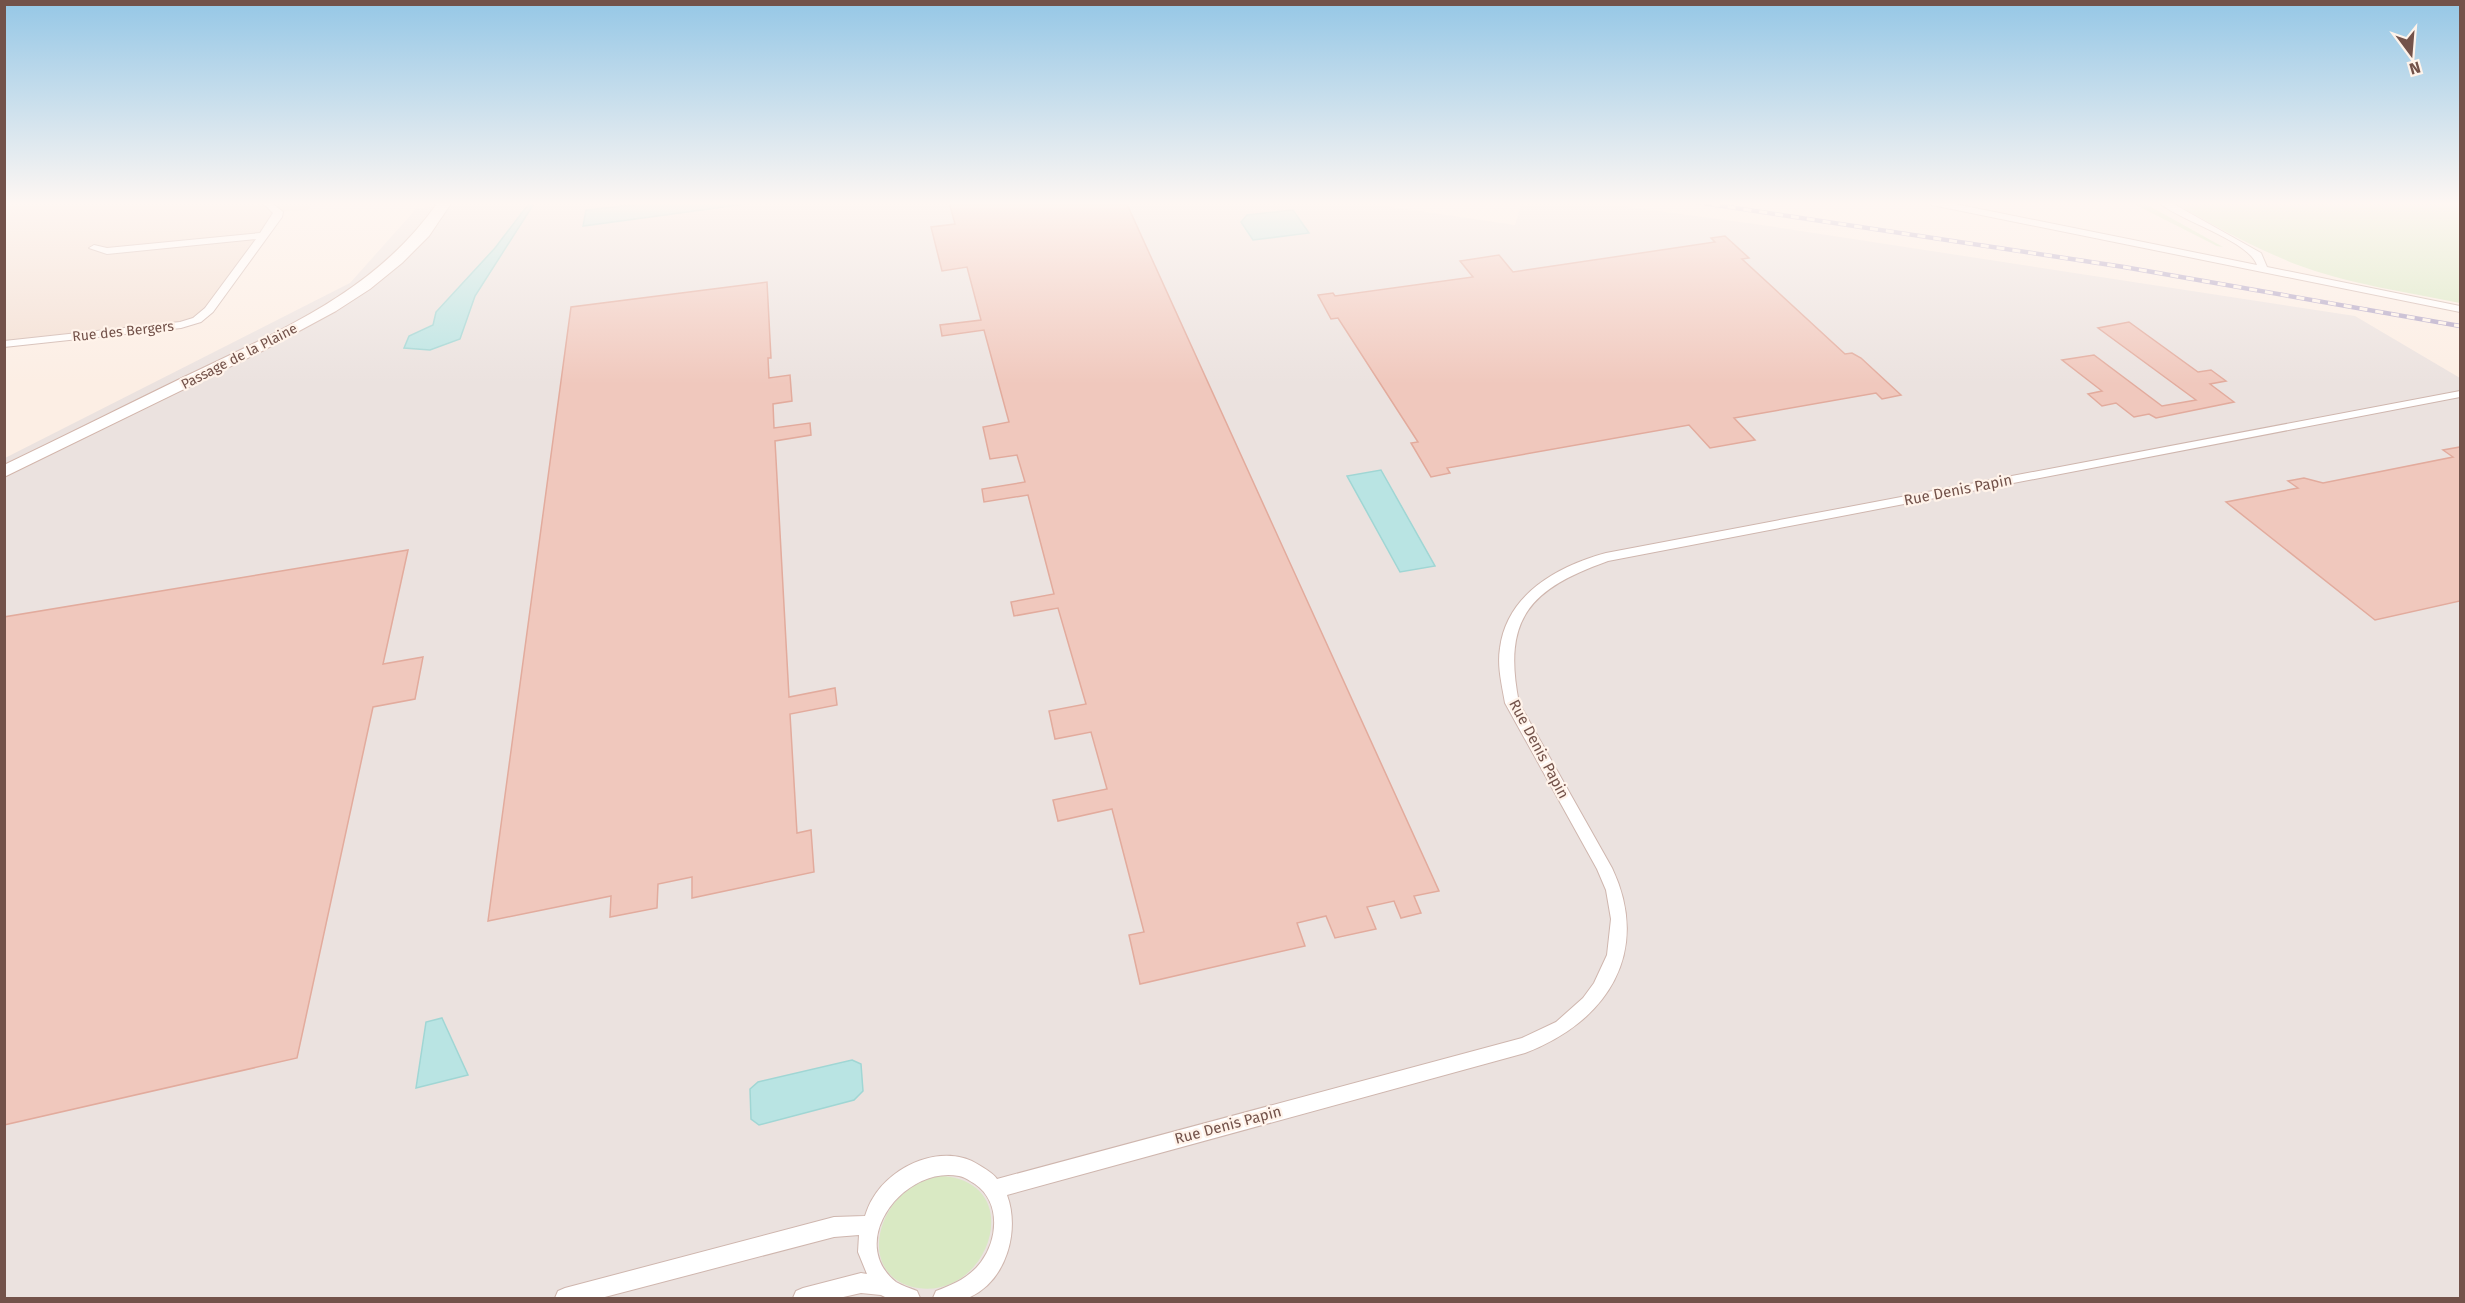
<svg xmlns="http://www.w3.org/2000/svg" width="2465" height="1303" font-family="'Fira Sans',sans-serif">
  <rect width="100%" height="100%" fill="#fceee4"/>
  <path fill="#f3dfd3" d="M5 202H313L308 210 285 211 196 322 174 328 5 342Z"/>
  <path fill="#ebe2df" d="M498 202H1358L1515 225 1522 202H1592L1762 225 2355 316 2460 378V1298H5V458L350 283 417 208Z"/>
  <g fill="#d9e9c3">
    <path d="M2130 202H2142L2223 247 2217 246Z"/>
    <path d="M2173 202H2460V303C2406 292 2348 284 2295 264 2253 247 2212 225 2173 202Z"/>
    <path d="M941 1176C1028 1181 990 1299 918 1288 853 1278 875 1186 941 1176Z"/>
  </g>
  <g fill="#b9e4e3" stroke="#a0d6d4" stroke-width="1.5">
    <path d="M530 202H535L475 296 460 339 430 350 404 348 409 336 433 325 436 312 495 248Z"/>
    <path d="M661 202H761L583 226 586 210Z"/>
    <path d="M1293 210 1309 233 1253 240 1241 222 1247 215Z"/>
    <path d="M1381 470 1435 566 1400 572 1347 476Z"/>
    <path d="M442 1018 468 1075 416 1088 426 1022Z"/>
    <path d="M852 1060 861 1064 863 1091 854 1100 759 1125 751 1119 750 1089 758 1082Z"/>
  </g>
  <g fill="#f0c8bd" stroke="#e2ab9d" stroke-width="1.5">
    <path d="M949 202H1126L1439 891 1414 896 1421 913 1401 918 1394 901 1367 907 1376 929 1335 938 1326 916 1297 923 1305 946 1140 984 1129 935 1144 932 1112 809 1058 821 1053 800 1107 789 1091 732 1055 739 1049 711 1086 704 1058 608 1014 616 1011 602 1054 594 1028 495 984 502 982 489 1025 482 1017 455 990 459 983 427 1009 422 984 330 942 336 940 325 981 320 967 267 942 271 931 227 955 224Z"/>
    <path d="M1725 236 1749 258 1742 259 1845 354 1852 353 1861 358 1901 395 1882 399 1876 393 1734 418 1755 440 1710 448 1689 425 1447 468 1450 473 1431 477 1411 443 1418 442 1338 318 1331 319 1318 295 1333 293 1335 296 1473 277 1460 261 1499 255 1513 272 1715 242 1711 238Z"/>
    <path d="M767 282 771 358H768L769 378 790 375 792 401 773 404 774 428 810 423 811 435 775 441 789 697 835 688 837 705 790 714 797 833 811 830 814 872 692 898V877L658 884 657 908 610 917 611 896 488 921 571 307Z"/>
    <path d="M2129 322 2198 372 2211 370 2226 381 2210 384 2234 402 2156 418 2149 414 2134 417 2116 403 2102 406 2088 394 2102 391 2062 360 2094 355 2162 406 2196 400 2098 328Z"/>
    <path d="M2460 447V601L2375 620 2226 502 2298 488 2288 481 2304 478 2323 483 2453 457 2443 450Z"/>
    <path d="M408 550 383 664 423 657 415 699 373 707 297 1058 4 1125V617Z"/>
  </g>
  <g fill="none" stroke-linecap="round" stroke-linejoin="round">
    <g stroke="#cfb6ae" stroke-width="2">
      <g id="street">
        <path d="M262 202H271L283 212 282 217 213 312 201 322 181 328 4 347V341L180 322 193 318 205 308 256 239 107 254 89 248 94 245 107 248 260 233 273 213Z"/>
        <path d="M1927 202H1945L2257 265C2248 240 2180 221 2158 202H2170L2261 253 2267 267 2460 306V312L1932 205Z"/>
        <path d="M2460 391V397L1608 561C1530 589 1502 618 1519 703L1612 868C1652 952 1607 1022 1525 1053L1007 1195C1020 1230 1007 1280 970 1297 962 1301 942 1299 933 1298L936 1291C954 1284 969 1278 981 1262 998 1239 1001 1202 975 1184 970 1181 965 1177 959 1176 905 1165 845 1241 896 1282 903 1286 910 1288 917 1291L920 1298H887L881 1295 861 1293 839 1298H793L796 1291 803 1288 861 1273 867 1274 858 1252 859 1235 834 1237 601 1298H555L558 1291 565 1288 834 1217 865 1216C867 1210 869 1204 873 1198 892 1165 944 1142 979 1165 985 1169 993 1173 997 1179L1522 1038 1556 1022 1583 998 1594 983 1607 955 1611 919 1606 890 1597 869 1505 703C1502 685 1497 667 1500 648 1507 594 1558 566 1606 553Z"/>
      </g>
    </g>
    <g stroke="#d2b5ab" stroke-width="2">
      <path id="secondary" d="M438 202H452L429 236 402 263 370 289 336 311 262 351 4 477V465C65 436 124 406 184 377 279 331 376 292 438 202Z"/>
    </g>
    <use href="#street" fill="#fff" fill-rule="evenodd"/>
    <use href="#secondary" fill="#fff" fill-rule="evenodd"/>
    <g stroke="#afa3c5" stroke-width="4.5">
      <path id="rail" d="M1696 202 2124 267 2460 326"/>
    </g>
    <use href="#rail" stroke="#fff3ea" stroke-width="3" stroke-dasharray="8" stroke-linecap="butt"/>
  </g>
  <linearGradient id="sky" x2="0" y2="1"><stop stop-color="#95c7e6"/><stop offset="0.53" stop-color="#fef7f3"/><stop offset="1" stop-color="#fef7f3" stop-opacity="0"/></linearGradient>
  <rect width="2465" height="384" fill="url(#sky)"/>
  <g text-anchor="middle" stroke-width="4.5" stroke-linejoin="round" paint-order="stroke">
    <g font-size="14" fill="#73524a" stroke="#fff3ea">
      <text transform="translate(123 331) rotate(-6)" y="5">Rue des Bergers</text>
      <text transform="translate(239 356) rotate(-27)" y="5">Passage de la Plaine</text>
    </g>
    <g font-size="15" fill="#73524a" stroke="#fff3ea">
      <text transform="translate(1958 490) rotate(-11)" y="5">Rue Denis Papin</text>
      <text transform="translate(1539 749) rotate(62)" y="5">Rue Denis Papin</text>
      <text transform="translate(1228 1125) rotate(-15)" y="5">Rue Denis Papin</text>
    </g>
  </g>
  <rect width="2465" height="1303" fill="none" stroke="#73524a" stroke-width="12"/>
  <g transform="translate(2411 54) rotate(164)" stroke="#fff3ea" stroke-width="4.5" paint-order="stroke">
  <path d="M0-4.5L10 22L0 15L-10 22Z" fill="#73524a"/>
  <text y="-9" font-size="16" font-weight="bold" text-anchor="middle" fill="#73524a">N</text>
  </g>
</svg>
